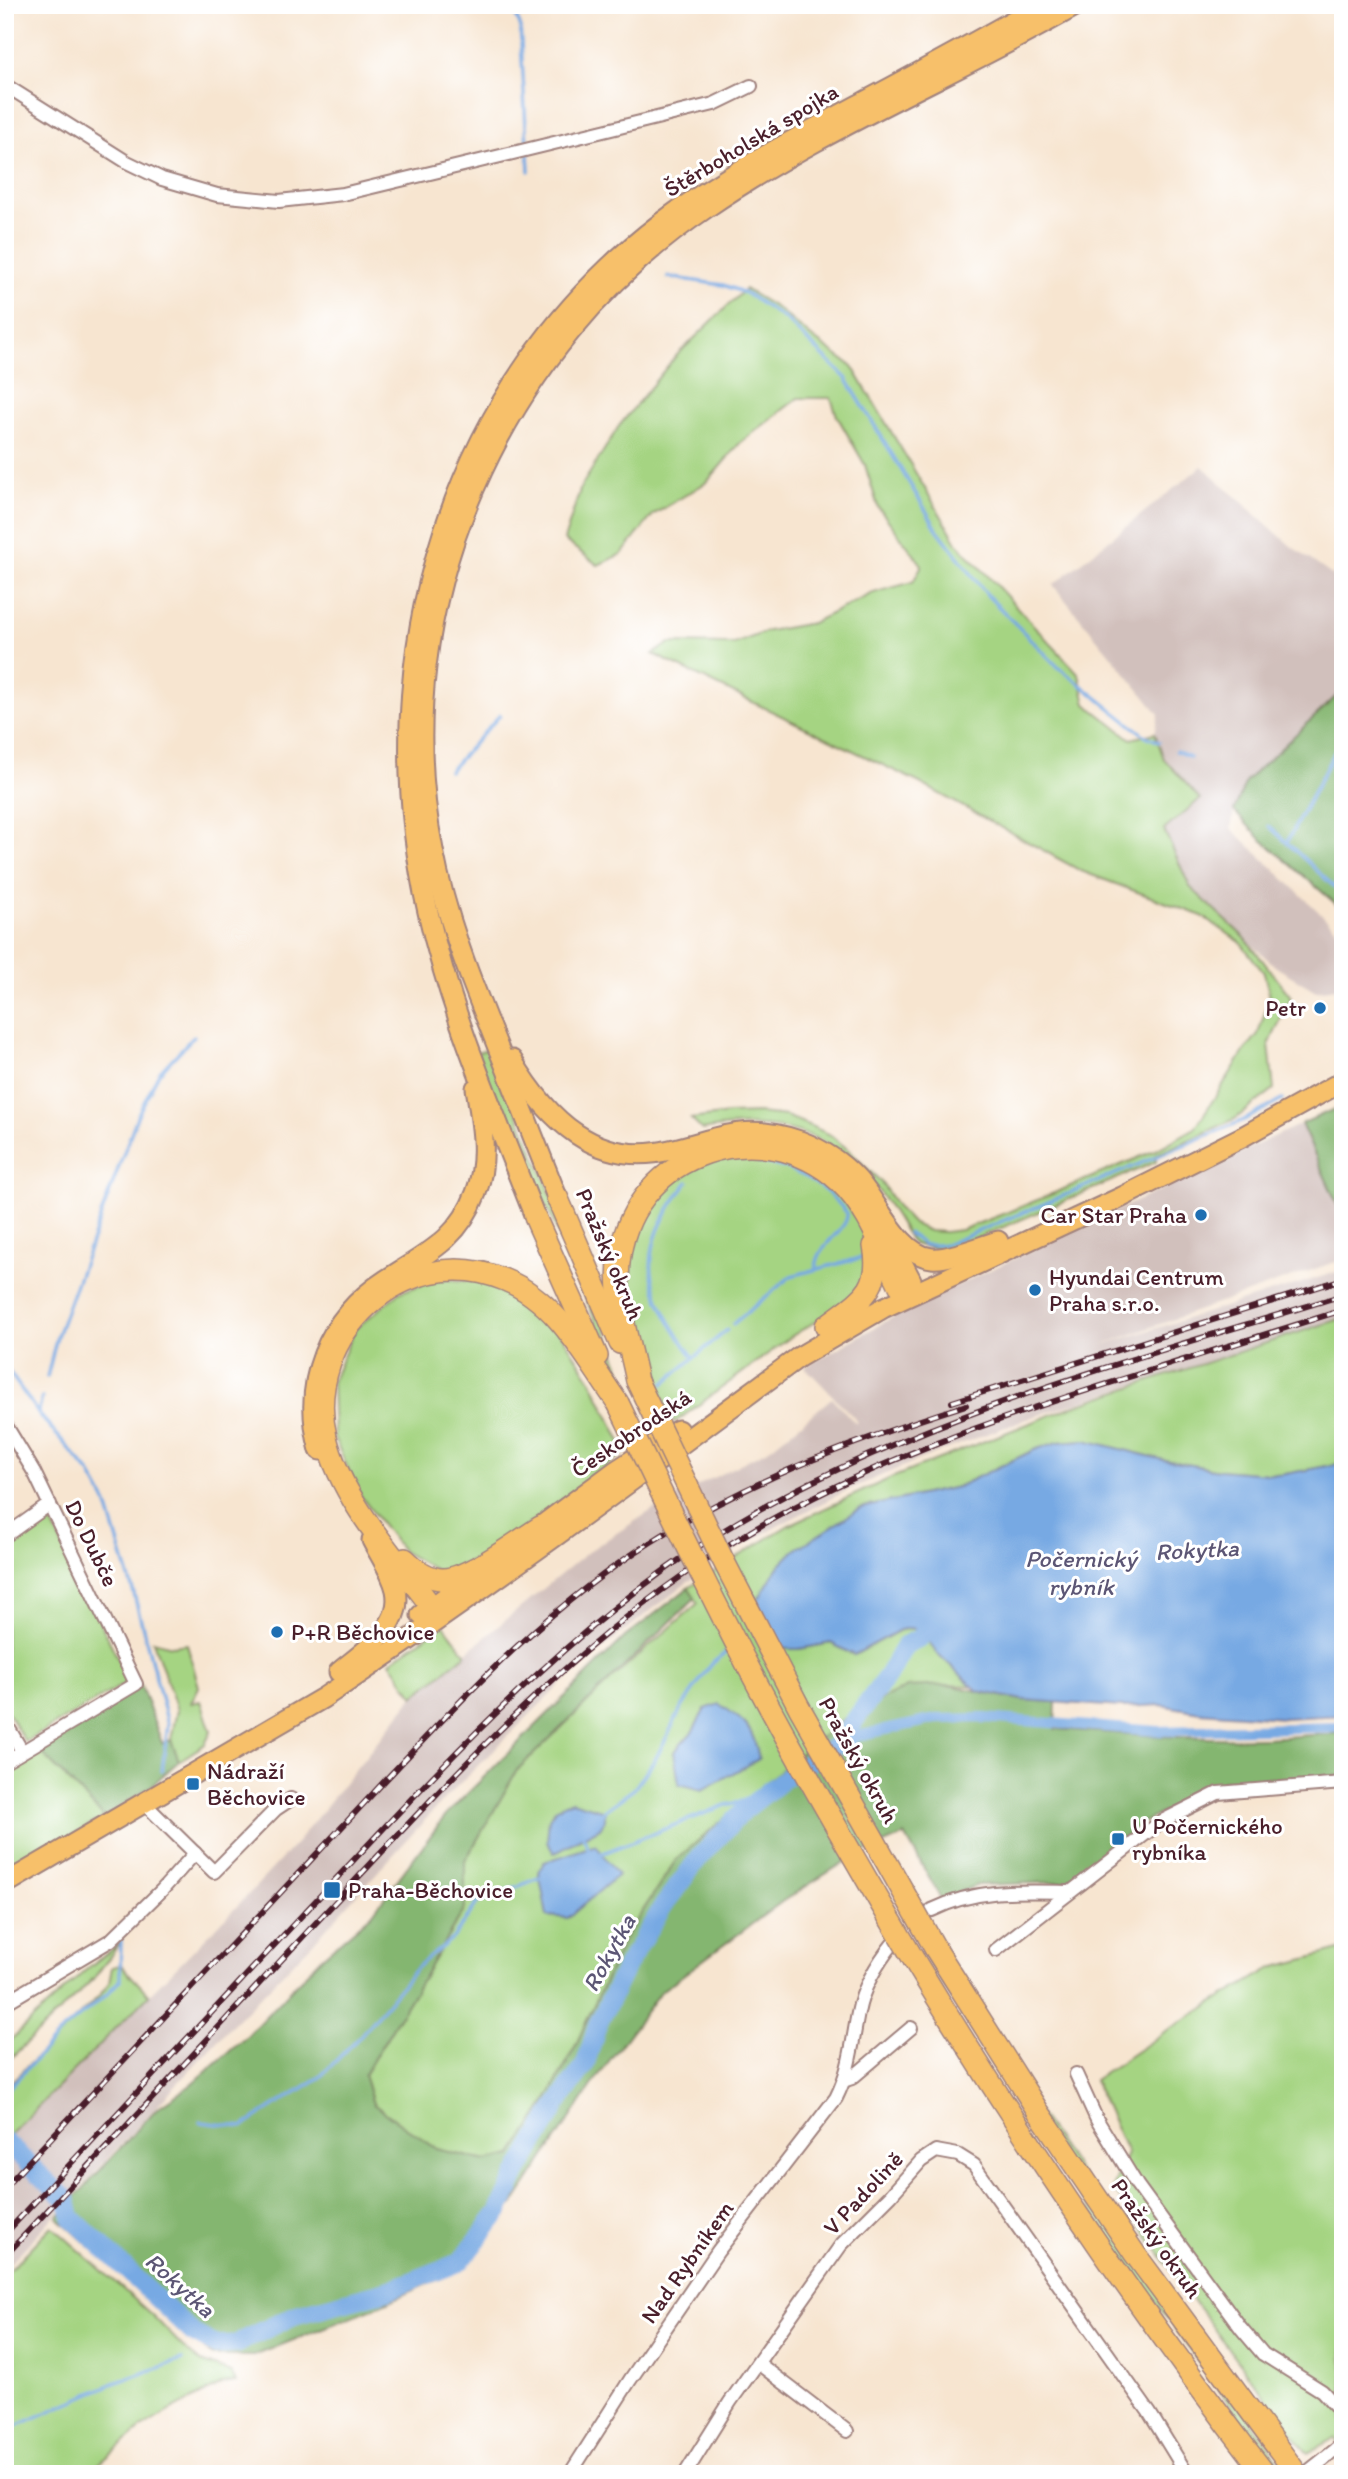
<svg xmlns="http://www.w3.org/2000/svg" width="1348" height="2479" font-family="Itim,sans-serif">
  <rect width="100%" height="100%" fill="#fff"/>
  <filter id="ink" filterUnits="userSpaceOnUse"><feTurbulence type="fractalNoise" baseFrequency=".0143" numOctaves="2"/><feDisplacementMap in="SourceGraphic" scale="14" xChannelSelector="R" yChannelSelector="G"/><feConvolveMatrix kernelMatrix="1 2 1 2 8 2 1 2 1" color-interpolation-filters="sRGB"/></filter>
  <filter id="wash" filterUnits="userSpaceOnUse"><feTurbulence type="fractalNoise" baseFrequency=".00686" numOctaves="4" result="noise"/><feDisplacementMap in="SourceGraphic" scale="28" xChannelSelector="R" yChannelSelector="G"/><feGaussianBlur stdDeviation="1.57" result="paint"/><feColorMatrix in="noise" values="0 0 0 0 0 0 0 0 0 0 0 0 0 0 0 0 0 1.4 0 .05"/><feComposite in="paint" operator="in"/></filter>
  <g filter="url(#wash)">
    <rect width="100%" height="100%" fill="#f7e5d0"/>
    <g fill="#d1c0bc">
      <path d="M1202 466 1291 546 1343 583V690L1246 781 1234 811 1231 828 1343 935V987L1316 991 1276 967 1190 887 1164 830 1200 799 1164 759 1155 733 1159 714 1053 585Z"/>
      <path d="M1301 1124 1343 1217V1259L1099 1346 1343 1270V1318L1032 1417 918 1460 848 1490 783 1523 742 1546 684 1585 618 1636 559 1686 446 1797 311 1945 230 2027 5 2269V2140L245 1898 299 1840 414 1696 589 1551 657 1507 771 1448 832 1398 855 1423 858 1422 805 1367 909 1308Z"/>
    </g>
    <g fill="#a5d482" stroke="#787a56" stroke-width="2" fill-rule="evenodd">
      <path d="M745 289 778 309 814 339 852 366 958 544 1079 674 1086 704 1131 739 1155 733 1164 759 1200 799 1164 830 1190 887 1245 938 1291 997 1269 1045 1274 1089 1235 1119 1158 1154 1155 1156 1156 1162 959 1246 943 1251 913 1244C901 1226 890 1206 877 1189 834 1128 771 1118 702 1130L691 1119 728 1114 758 1113 786 1116 808 1125 829 1134 850 1151 880 1181 899 1209 913 1224 929 1231 945 1232 961 1230 1016 1209 1154 1151 1195 1128 1244 1052 1258 1034 1270 997 1264 973 1240 942 1202 916 1081 871 918 782 653 654 670 643 734 644 768 631 812 623 873 593 913 582 922 565 878 507 865 465 837 416 831 398H798L740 443 707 482 653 515 622 554 598 565 564 540 581 487 619 426 675 357Z"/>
      <path d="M491 1048 605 1326 621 1371 617 1372 512 1125 505 1127 477 1052Z"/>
      <path d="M757 1155 793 1163 829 1183 845 1200 861 1227 871 1262 858 1295 792 1336 674 1423 644 1353 639 1350C635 1332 627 1311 627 1292 624 1229 654 1181 714 1160 727 1155 743 1156 757 1155Z"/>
      <path d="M440 1279 495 1283 551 1319 591 1380 626 1452 487 1555 441 1573 403 1552 360 1495 334 1438 332 1382 355 1329 400 1292Z"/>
      <path d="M1343 1318V1463L1280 1475 1219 1470 1164 1460 1085 1440 1058 1442 1034 1450 957 1487 861 1508 778 1649H799L831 1643 854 1655 900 1630 912 1628 924 1635 936 1652 974 1686 948 1685 623 1941 575 2047 545 2104 513 2155 486 2161 437 2150 373 2104 364 2075 465 1908V1861L517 1770 613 1678 698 1603 688 1588 789 1525 891 1478 1076 1405ZM705 1709C741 1718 752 1718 758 1758L674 1752 693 1731Z"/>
      <path d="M44 1516H48L129 1681 25 1742 5 1708V1547L25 1529Z"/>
      <path d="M443 1624 466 1654 414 1696 390 1662Z"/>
      <path d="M153 1641 172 1646 187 1644 199 1687 191 1703 201 1701 211 1732 205 1744 179 1761 171 1740 177 1710Z"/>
      <path d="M37 1748 104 1817 5 1875V1767Z"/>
      <path d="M120 1943 94 1978 5 2064V2045L88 1968Z"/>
      <path d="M1343 1949V2448L1334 2438 1308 2454 1222 2340 1113 2188 1127 2153 1094 2080 1169 2029 1272 1968Z"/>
      <path d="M931 1958 1288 2474H1282C1156 2308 1037 2138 928 1960Z"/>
      <path d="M121 1965 149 1995 5 2140V2088L98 1997 109 1983 112 1967Z"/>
      <path d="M52 2226 153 2316 188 2352 201 2362 231 2373 236 2382 222 2384 169 2411 143 2427 87 2474H5V2275Z"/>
    </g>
    <g fill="#84b670" stroke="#676a4e" stroke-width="2">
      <path d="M1343 690V910L1260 838 1234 811 1246 781Z"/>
      <path d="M1343 1105V1217L1301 1124Z"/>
      <path d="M688 1588 695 1598 517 1770 465 1861V1908L364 2075 373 2104 437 2149 486 2161 513 2155 545 2104 575 2047 623 1941 676 1860 792 1760 845 1718 907 1687 948 1685 1022 1700 1056 1702 1055 1729C1125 1734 1196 1740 1267 1738 1292 1737 1317 1734 1343 1733V1776L1224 1781 1142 1823 1067 1882 978 1885 941 1899 905 1835 851 1858 783 1901 660 1992 601 2072 515 2202 462 2269 378 2306 254 2356H212L57 2217 157 2108 191 2085 246 2037 320 1959 372 1914 446 1815 625 1637Z"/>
      <path d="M141 1686 162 1743 171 1740 179 1761 150 1787 104 1817 37 1748Z"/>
    </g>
    <g fill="#77a9e3" stroke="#606487" stroke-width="2">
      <path d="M1085 1440 1164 1460 1219 1470 1280 1475 1343 1463V1715L1284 1718 1200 1712 1161 1705 1122 1707 1022 1700 978 1691 936 1652 924 1635 912 1628 900 1630 854 1655 831 1643 799 1649H778L753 1608 777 1568 795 1550 861 1508 957 1487 1034 1450 1058 1442Z"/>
      <path d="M719 1704C744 1720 754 1728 759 1759L702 1790 679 1784 674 1752 693 1731 705 1709Z"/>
      <path d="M572 1801 605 1811V1820L600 1828 554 1853 547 1842 549 1818 555 1809Z"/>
      <path d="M596 1845 618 1875 568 1918 547 1916 539 1872 544 1862Z"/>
    </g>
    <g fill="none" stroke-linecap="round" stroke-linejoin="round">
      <g stroke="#77a9e3" stroke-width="3.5">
        <path d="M511 5 520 25 527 145"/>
        <path d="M528 152 529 171"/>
        <path d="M668 277 723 285 745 293 785 319 846 378 937 529 988 596 1057 666 1144 735 1159 742"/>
        <path d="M1176 751 1190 757"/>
        <path d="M449 771 500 715"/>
        <path d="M1269 826 1343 895"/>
        <path d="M1287 842 1343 736"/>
        <path d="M759 1162C796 1167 824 1184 847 1213 849 1231 817 1242 816 1269"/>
        <path d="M688 1182C633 1251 644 1290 694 1358"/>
        <path d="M908 1233 924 1245H945L1242 1121 1282 1100"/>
        <path d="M733 1324 791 1276 864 1257"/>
        <path d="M5 1366 38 1413 90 1473 106 1502 134 1594 168 1724 162 1771"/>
        <path d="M47 1377 57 1336 138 1114 159 1073 194 1036"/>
        <path d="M663 1384 727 1330"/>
        <path d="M38 1413 42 1398"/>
        <path d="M602 1812 634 1789 656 1758 681 1709 710 1665 732 1648"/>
        <path d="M582 1834 590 1852"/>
        <path d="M598 1855 726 1805 767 1795"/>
        <path d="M5 2092 62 2031 107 1994 120 1980 121 1940"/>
        <path d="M201 2122 242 2127 320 2077 360 2036 417 1967 453 1938 478 1902 542 1877"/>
        <path d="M207 2350 215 2345"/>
        <path d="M5 2431 114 2383 182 2360"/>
      </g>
      <path stroke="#77a9e3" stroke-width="10" d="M848 1738 936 1719 985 1718 1158 1731 1343 1727"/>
      <path stroke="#77a9e3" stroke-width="19" d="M5 2142 67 2200 72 2218 193 2333 215 2345 236 2344 295 2315 389 2290 460 2262 499 2212 517 2174 560 2100 585 2065 598 2024 627 1965 664 1905 698 1859 743 1811 789 1775 848 1738 849 1728 888 1675 905 1645 920 1638 929 1626 931 1611"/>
    </g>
  </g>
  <g filter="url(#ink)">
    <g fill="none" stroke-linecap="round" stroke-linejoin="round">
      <g stroke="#a0827e" stroke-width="16">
        <g id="minor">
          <path d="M5 85 127 162 162 179 217 195 279 201 343 194 513 153 714 104 751 86"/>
          <path d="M5 1424 34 1472 136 1684 5 1762"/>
          <path d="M5 1536 50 1504"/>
          <path d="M5 1722 22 1751"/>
          <path d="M143 1802 214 1872 276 1809 291 1799"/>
          <path d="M932 1910C976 1888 1022 1891 1070 1892"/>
          <path d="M996 1950 1162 1821 1218 1793 1343 1783"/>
          <path d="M5 2003 111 1940 162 1890 195 1853"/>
          <path d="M1076 2074 1097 2120 1137 2185 1241 2328 1263 2354 1322 2391 1343 2414"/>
          <path d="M846 2080 852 2078 911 2028"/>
          <path d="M758 2363 847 2431"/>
          <path d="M570 2474 630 2380 718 2251 836 2098C850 2071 852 2043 858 2013 863 1986 878 1962 895 1941"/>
          <path d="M685 2474 730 2402 841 2245 891 2195 921 2161 936 2151 958 2155 974 2165 1149 2412 1187 2474"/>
          <path d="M1305 2474 1343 2444"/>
        </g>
      </g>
      <g stroke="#a0827e" stroke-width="23">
        <g id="primary">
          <path d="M528 1536 617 1470 678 1430"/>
          <path d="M421 1615 482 1571"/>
          <path d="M5 1884 323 1698C486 1590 642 1473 799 1357L883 1308 1122 1197 1242 1137 1343 1081"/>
        </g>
      </g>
      <g stroke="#a0827e" stroke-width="23">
        <g id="trunk">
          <path d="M512 1060C547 1119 596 1168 670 1150 721 1138 745 1122 800 1141 821 1149 842 1163 857 1179 878 1202 899 1255 932 1258 949 1260 981 1246 998 1241"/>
          <path d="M557 1197C536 1145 516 1092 495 1040 470 978 445 915 433 850 384 604 501 346 706 208 823 128 955 75 1077 5"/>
          <path d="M535 1217C496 1117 452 1018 428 912 370 658 449 385 661 223 725 175 795 139 866 101 924 70 983 38 1041 5"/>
          <path d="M888 1236 911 1280"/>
          <path d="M320 1450C301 1383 327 1318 386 1280 425 1254 458 1241 476 1193 489 1159 482 1124 476 1088"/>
          <path d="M339 1672C363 1652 404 1626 396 1590 392 1572 380 1556 372 1540"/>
        </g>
      </g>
      <g stroke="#a0827e" stroke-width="24">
        <g id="motorway">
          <path d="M557 1197 620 1343"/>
          <path d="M535 1217 597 1356"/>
          <path d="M826 1326C858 1301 883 1292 874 1246"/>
          <path d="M637 1381C629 1340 613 1297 620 1255 636 1152 762 1111 839 1181 869 1209 882 1250 900 1286"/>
          <path d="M405 1559C415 1569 428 1579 443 1579 468 1579 518 1541 540 1527"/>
          <path d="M432 1607C395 1558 340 1498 326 1437 302 1335 405 1238 505 1280 558 1301 586 1359 618 1403"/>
          <path d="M935 1948 1038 2111 1135 2254 1297 2474"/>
          <path d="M914 1960C1022 2138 1138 2309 1265 2474"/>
        </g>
      </g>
      <use href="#minor" stroke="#fff" stroke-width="12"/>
      <use href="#primary" stroke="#f7c06b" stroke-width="19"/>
      <use href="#trunk" stroke="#f7c06b" stroke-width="19"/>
      <use href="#motorway" stroke="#f7c06b" stroke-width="21"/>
      <g stroke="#4a1f2b" stroke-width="6">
        <g id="rail">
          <path d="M952 1402 1343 1279"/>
          <path d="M5 2187C116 2069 227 1950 338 1831 432 1731 522 1627 637 1551 739 1484 850 1442 966 1405"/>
          <path d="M5 2234C110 2121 215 2009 320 1896 454 1753 587 1606 760 1509 940 1409 1147 1356 1343 1295"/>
          <path d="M5 2256C117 2137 227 2018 338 1899 461 1767 583 1633 738 1539 858 1466 992 1420 1126 1378 1198 1356 1270 1333 1343 1310"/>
        </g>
      </g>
      <use href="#rail" stroke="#fff" stroke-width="3.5" stroke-dasharray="10" stroke-linecap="butt"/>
      <g stroke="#a0827e" stroke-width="24" stroke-linecap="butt">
        <g id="motorway-bridge">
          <path d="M637 1381 722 1558 799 1707 935 1948"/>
          <path d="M618 1403C665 1500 711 1598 762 1693 810 1783 862 1872 914 1960"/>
        </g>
      </g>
      <use href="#motorway-bridge" stroke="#f7c06b" stroke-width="21"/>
    </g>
  </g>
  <g fill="#1f6fb2" stroke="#fff" stroke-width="2.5">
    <circle cx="1320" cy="1008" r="7"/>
    <circle cx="1201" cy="1215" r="7"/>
    <circle cx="1035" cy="1290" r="7"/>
    <circle cx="277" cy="1632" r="7"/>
    <rect x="186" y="1777" width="14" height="14" rx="3.5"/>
    <rect x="1111" y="1832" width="14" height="14" rx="3.5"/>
    <rect x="323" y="1881" width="18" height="18" rx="3.5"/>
  </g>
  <g text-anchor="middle" stroke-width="6" stroke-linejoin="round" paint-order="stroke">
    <g font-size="23" fill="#4a1f2b" stroke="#fff">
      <text transform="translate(751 140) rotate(-31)" y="8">Štěrboholská spojka</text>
      <text transform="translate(610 1254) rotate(67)" y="8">Pražský okruh</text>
      <text transform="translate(631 1433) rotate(-34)" y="8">Českobrodská</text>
      <text transform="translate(92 1543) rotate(64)" y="8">Do Dubče</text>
      <text transform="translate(859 1760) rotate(61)" y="8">Pražský okruh</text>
      <text transform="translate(863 2193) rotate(-47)" y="8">V Padolině</text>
      <text transform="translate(1157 2238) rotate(55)" y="8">Pražský okruh</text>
      <text transform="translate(687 2262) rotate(-55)" y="8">Nad Rybníkem</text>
    </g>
    <g font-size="23" fill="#4a1f2b" stroke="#fff" text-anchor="start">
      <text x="1306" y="1016" text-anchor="end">Petr</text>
      <text x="1187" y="1223" text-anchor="end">Car Star Praha</text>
      <text x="1049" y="1285">Hyundai Centrum<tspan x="1049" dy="26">Praha s.r.o.</tspan></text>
      <text x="291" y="1640">P+R Běchovice</text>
      <text x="207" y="1779">Nádraží<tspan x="207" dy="26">Běchovice</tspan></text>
      <text x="1132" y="1834">U Počernického<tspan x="1132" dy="26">rybníka</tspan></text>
      <text x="348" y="1898">Praha-Běchovice</text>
    </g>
    <g font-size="24" font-style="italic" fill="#5c5675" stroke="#fff">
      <text transform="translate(1197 1550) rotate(-3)" y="8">Rokytka</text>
      <text x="1081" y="1567">Počernický<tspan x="1081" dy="28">rybník</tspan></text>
      <text transform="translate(609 1953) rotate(-61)" y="8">Rokytka</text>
      <text transform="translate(180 2285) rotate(42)" y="8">Rokytka</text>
    </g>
  </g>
  <rect width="1348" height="2479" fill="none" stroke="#fff" stroke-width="28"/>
</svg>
